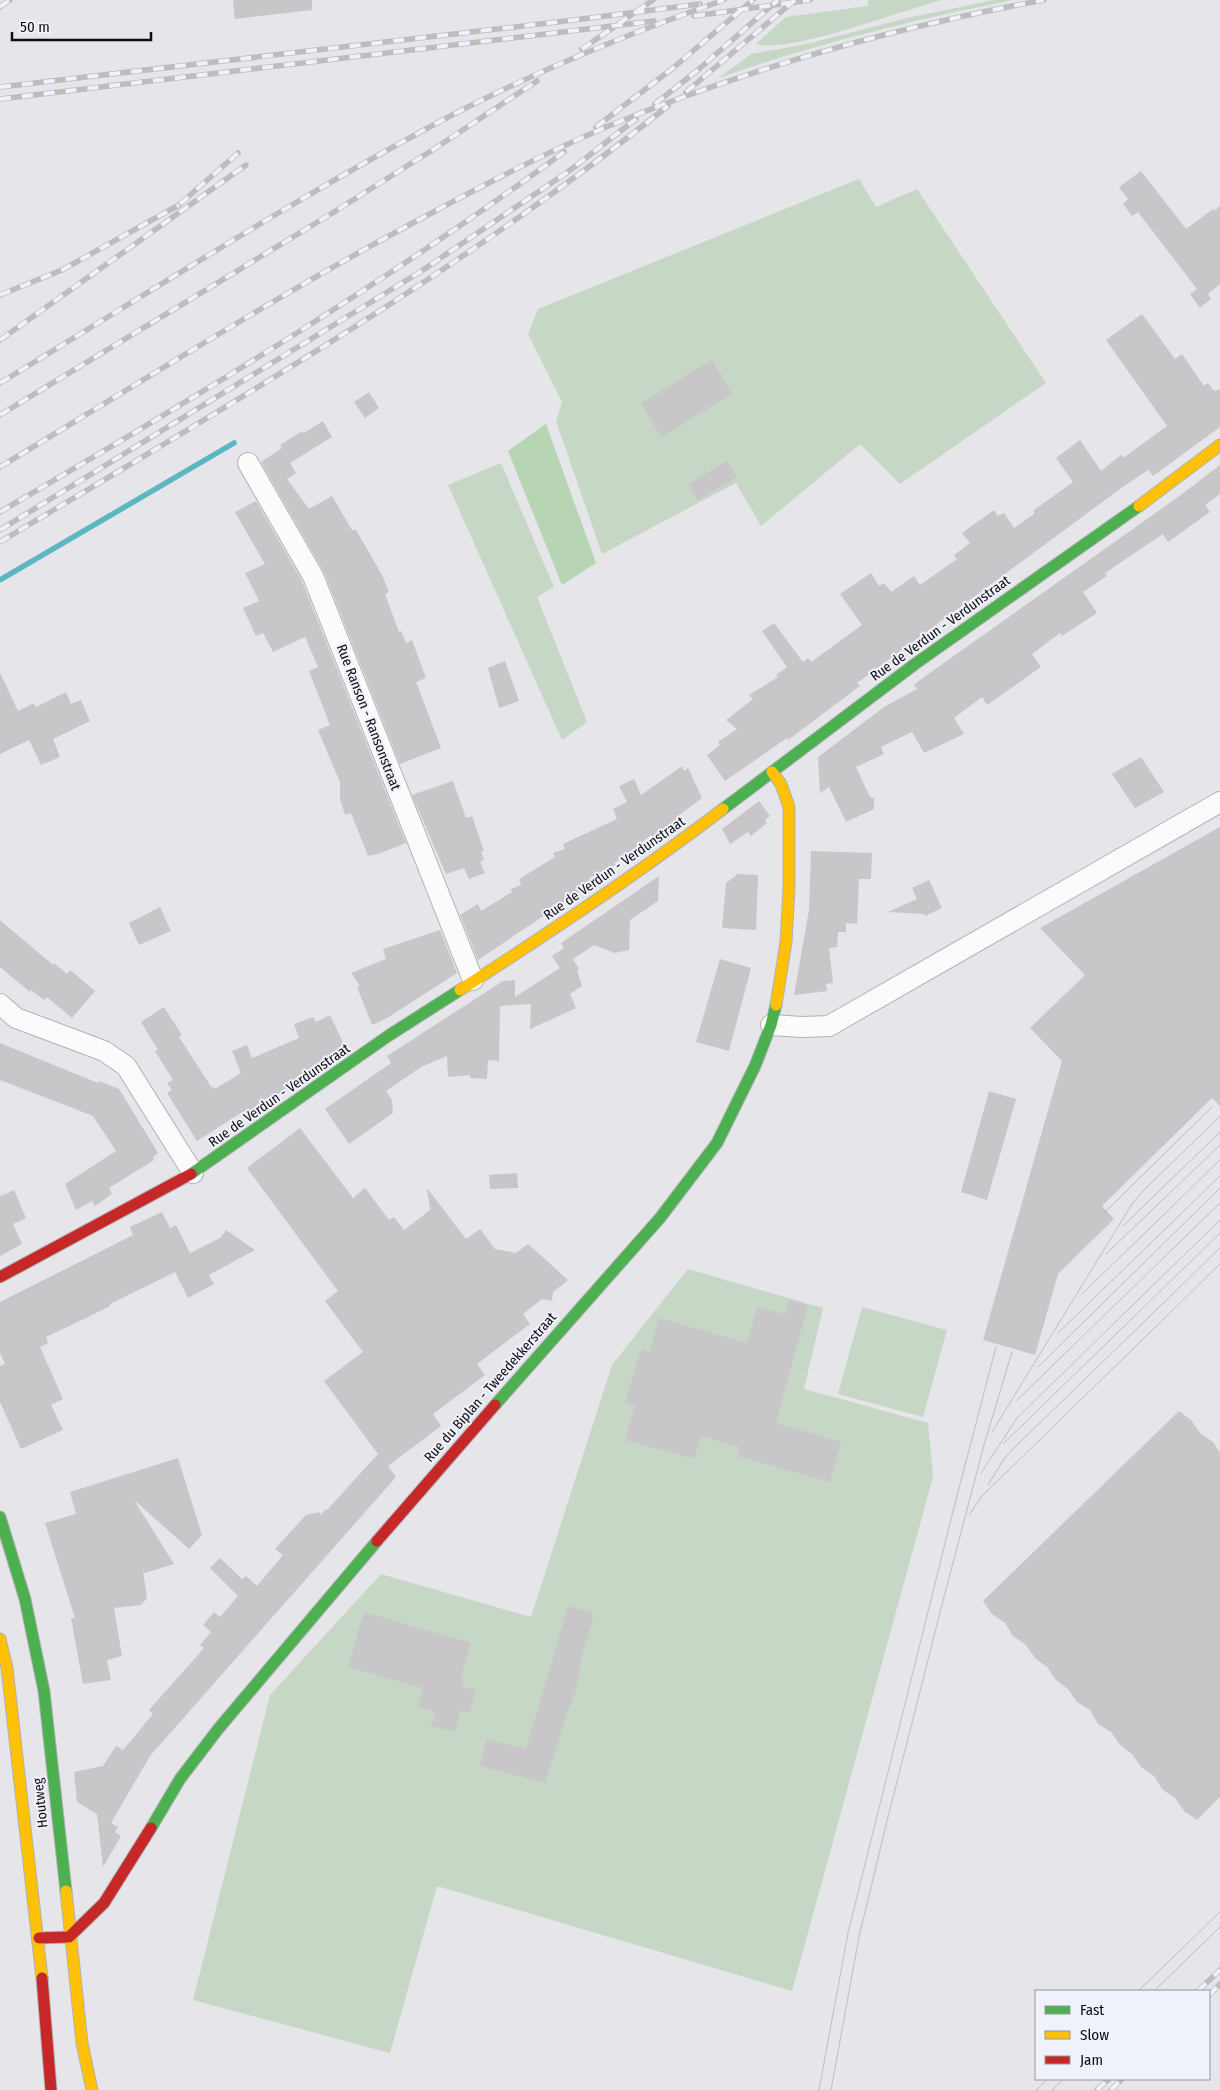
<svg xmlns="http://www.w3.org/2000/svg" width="1220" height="2090" font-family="'Fira Sans Condensed',sans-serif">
  <rect width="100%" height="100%" fill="#e5e5ea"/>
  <g fill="#c6d8c5">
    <path d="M868 0H942C902 10 790 54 756 44L786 17 868 6Z"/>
    <path d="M994 0H1013C913 20 814 44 719 78L751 54 807 44 907 18Z"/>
    <path d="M859 179 876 207 917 189 1046 383 900 484 860 444 761 526 736 483 602 554 556 421 562 402 528 334 538 309Z"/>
    <path d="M501 463 554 587 537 597 587 722 562 740 448 485Z"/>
    <path d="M688 1269 823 1308 804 1389 928 1423 933 1477 792 1991 437 1886 390 2053 193 2000 270 1695 381 1574 531 1617 612 1365Z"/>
    <path d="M862 1307 947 1330 923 1417 838 1394Z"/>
  </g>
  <path fill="#b7d4b3" d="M546 424 596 563 562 585 508 451Z"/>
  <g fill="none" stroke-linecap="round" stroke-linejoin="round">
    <path stroke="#5cb8c0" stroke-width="5.5" d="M0 580 234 443"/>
  </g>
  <g fill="#c8c6c9">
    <path d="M233 0H312V10L235 19Z"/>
    <path d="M1141 171 1186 229 1213 209 1214 211 1220 206V284L1208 294 1211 299 1200 308 1190 294 1197 289 1138 212 1132 216 1123 204 1128 199 1119 187Z"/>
    <path d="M1142 314 1175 359 1182 354 1204 386 1208 383 1214 391 1220 389V427L1153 476 1148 470 1120 489 857 683 860 686 788 740 787 738 725 781 707 755 720 745 718 742 737 729 726 720 753 699 749 695 778 677 776 675 787 667 762 631 774 623 803 662 808 658 811 662 862 625 840 594 871 573 879 586 884 583 891 592 914 576 920 585 957 559 954 555 970 543 962 533 994 510 998 516 1004 513 1014 528 1034 514V510L1073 482 1056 458 1080 440 1101 471 1121 455 1123 458 1167 426 1106 340Z"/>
    <path d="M712 360 732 394 661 437 641 403Z"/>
    <path d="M369 392 379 408 365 418 354 402Z"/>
    <path d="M323 421 332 437 290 463 296 473 287 479 309 509 332 496 352 530H356L382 575 389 592 385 594 399 632 401 631 406 643 412 640 426 678 416 682 441 748 400 764 324 572 261 462 282 448 280 445 302 431 304 433Z"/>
    <path d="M727 461 737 477 698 500 688 484Z"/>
    <path d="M1220 465V494L1205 505 1210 512 1168 542 1163 534 1105 573 1107 576 1083 592 1097 613 1062 636 1060 633 1032 654 1041 667 987 705 982 697 954 718 964 734 924 753 912 732 881 747 884 754 856 767 870 797 874 798V809L846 822 829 787 820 793 818 757 884 707 917 689 914 685 924 677 1178 497Z"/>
    <path d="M256 501 302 581 406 843 378 854 368 856 351 813 345 815 340 799V782L318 730 330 725 309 671 318 667 305 637 273 652 263 633 256 636 243 608 259 601 245 573 265 564 235 512Z"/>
    <path d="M505 661 519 701 499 708 488 668Z"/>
    <path d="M0 673 18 711 34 703 36 707 66 692 71 704 81 700 90 721 53 739 60 757 41 765 29 740 0 754Z"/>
    <path d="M1141 757 1164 792 1135 808 1112 774Z"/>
    <path d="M682 766 684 771 688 768 702 798 679 815 683 820 655 841 651 835 624 857 614 863 616 865 589 878 591 884 478 960 460 915 478 904 481 911 512 892 511 889 521 885 519 879 555 857 553 853 565 849 563 844 617 819 613 809 627 802 619 786 634 779 641 795Z"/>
    <path d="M453 781 466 818 472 816 484 851 481 852 484 860 480 862 485 873 469 879 464 868 446 874 412 795Z"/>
    <path d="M759 801 770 816 765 820 767 823 751 836 748 832 730 844 722 829Z"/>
    <path d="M1220 827V1106L1212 1098 1102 1206 1114 1219 1058 1274 1035 1355 983 1340 1062 1061 1030 1028 1085 975 1040 928Z"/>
    <path d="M811 851 872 853 871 879H859L857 924 846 923V932H838L837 947 829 948 833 983 826 984 827 991 794 995 809 910Z"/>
    <path d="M738 874 758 875 756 930 722 928 726 883Z"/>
    <path d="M659 876 658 901 630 920 629 950 615 953 594 945 573 959 579 969 577 970 582 986 570 994 576 1008 530 1029 531 1004 500 1006 499 1061 488 1060 487 1079 470 1078V1075L448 1077 447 1056 421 1067 386 1091 392 1100 393 1113 349 1144 325 1109 391 1063 387 1056 503 981 515 980V997L560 968 552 956 564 948 561 943Z"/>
    <path d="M929 880 942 908 925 916 924 914 888 912 917 899 912 888Z"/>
    <path d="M160 907 171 931 139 945 129 923Z"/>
    <path d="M0 920 53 965 54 963 67 974 70 970 95 991 72 1018 47 997 44 1000 31 990 30 992 0 967Z"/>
    <path d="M440 930 457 973 387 1018 372 1025 357 987 360 986 351 973 386 959 383 949Z"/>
    <path d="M720 959 751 968 729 1051 696 1042Z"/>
    <path d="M164 1007 182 1035 179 1037 212 1088 214 1087 215 1089 241 1073 232 1051 247 1045 252 1058 299 1038 294 1024 313 1017 316 1022 330 1015 345 1047 247 1116 244 1111 197 1141 167 1093 172 1090 167 1083 173 1080 155 1051 158 1050 141 1022Z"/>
    <path d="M0 1043 98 1083 99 1081 119 1089 158 1153 153 1157 154 1160 109 1188 112 1194 95 1206 92 1201 76 1210 65 1184 116 1151 93 1116 0 1080Z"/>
    <path d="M989 1091 1016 1099 987 1200 961 1192Z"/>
    <path d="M300 1128 353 1198 365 1188 389 1220 394 1217 404 1230 430 1210 427 1188 466 1239 480 1229 495 1249 516 1253 528 1244 568 1280 553 1292 552 1301 542 1299 523 1314 530 1324 477 1364 485 1375 433 1414 441 1426 388 1466 396 1477 150 1756 111 1823 118 1827 115 1832 121 1836 103 1867 97 1814 77 1802 74 1772 103 1766 116 1746 123 1750 153 1714 149 1710 204 1648 200 1645 211 1632 203 1625 214 1612 220 1617 238 1596 210 1568 220 1558 242 1579 246 1576 257 1586 283 1555 275 1549 306 1515 319 1512 321 1515 326 1509 327 1510 378 1454 324 1381 363 1352 325 1301 338 1291 247 1168Z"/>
    <path d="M517 1173 518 1188 490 1189 489 1175Z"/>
    <path d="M14 1190 26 1218 13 1224 22 1244 0 1256V1194L1 1196Z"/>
    <path d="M162 1212 170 1228 176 1225 190 1253 220 1238 226 1230 255 1250 209 1275 214 1284 188 1298 175 1272 110 1304V1306L86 1318 46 1337 48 1343 40 1347 63 1399 51 1405 63 1430 21 1449 0 1402V1366L5 1364 0 1353V1302L133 1235 130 1227Z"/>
    <path d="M789 1300 808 1305 776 1423 841 1442 830 1482 737 1456 739 1447 701 1436 694 1459 625 1440 635 1406 625 1403 641 1349 650 1352 659 1318 747 1343 757 1307 785 1314Z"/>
    <path d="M1179 1411 1191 1420 1200 1433 1213 1442 1220 1453V1797L1197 1820 1184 1811 1175 1798 1162 1789 1154 1776 1141 1767 1132 1754 1120 1745 1111 1732 1098 1724 1090 1710 1077 1702 1068 1689 1056 1680 1047 1667 1035 1658 1026 1645 1013 1636 1005 1623 992 1614 983 1601Z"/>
    <path d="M178 1458 202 1535 189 1549 134 1500 174 1564 145 1573 143 1571 147 1598 141 1605 114 1608 122 1656 107 1660 111 1680 83 1684 71 1618H75L45 1523 76 1514 70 1492Z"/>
    <path d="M568 1606 593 1613 594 1615 582 1656 575 1694 566 1717 545 1783 481 1766 480 1765 487 1739 526 1749Z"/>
    <path d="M364 1612 471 1643 461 1677 464 1678 462 1687 476 1690 470 1712 460 1711 455 1732 431 1726 435 1712 418 1707 423 1688 348 1667Z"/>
  </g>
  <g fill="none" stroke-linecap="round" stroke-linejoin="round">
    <g stroke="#b1b2b6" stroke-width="22">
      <g id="street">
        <path d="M248 463 313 576 473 980"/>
        <path d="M0 1004 16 1018 104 1051 126 1066 193 1173"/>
        <path d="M771 1025 802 1027 829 1026 1220 802"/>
      </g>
    </g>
    <g stroke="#b1b2b6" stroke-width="13">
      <g id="fast">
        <path d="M723 809 915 664 1139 506"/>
        <path d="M191 1174 388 1036 460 990"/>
        <path d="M495 1405 660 1218 717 1143 755 1066 771 1025 776 1005"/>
        <path d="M0 1517 25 1599 44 1691 66 1891"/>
        <path d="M151 1828 180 1779 219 1728 377 1541"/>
      </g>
    </g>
    <g stroke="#b1b2b6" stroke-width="13">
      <g id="slow">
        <path d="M1139 506 1220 445"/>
        <path d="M772 772 781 784 789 807V888L786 942 776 1005"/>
        <path d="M460 990C549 933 638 874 723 809"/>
        <path d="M0 1639 7 1668 42 1978"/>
        <path d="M66 1891 82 2043 92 2090"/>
      </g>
    </g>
    <g stroke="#b1b2b6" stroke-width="13">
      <g id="jam">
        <path d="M0 1277 191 1174"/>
        <path d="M377 1541 495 1405"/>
        <path d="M39 1938 69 1937 104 1903 151 1828"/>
        <path d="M42 1978 51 2090"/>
      </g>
    </g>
    <use href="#street" stroke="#fbfbfc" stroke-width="20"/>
    <use href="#fast" stroke="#4caf50" stroke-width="11"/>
    <use href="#slow" stroke="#ffc107" stroke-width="11"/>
    <use href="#jam" stroke="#c62828" stroke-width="11"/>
    <g stroke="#bdbdbe" stroke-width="1">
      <path d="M1105 1212 1212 1107"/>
      <path d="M1123 1226 1220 1132"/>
      <path d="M1106 1254 1220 1145"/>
      <path d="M1082 1294 1220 1160"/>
      <path d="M1058 1333 1220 1176"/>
      <path d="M1038 1367 1220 1188"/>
      <path d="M1016 1401 1220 1203"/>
      <path d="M992 1432 1132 1204 1144 1190 1220 1116"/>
      <path d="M1004 1443 1220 1233"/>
      <path d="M981 1473 1017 1418 1220 1220"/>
      <path d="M988 1485 1004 1459 1015 1447 1220 1248"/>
      <path d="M970 1514 981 1497 1017 1462 1220 1264"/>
      <path d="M1138 1991 1220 1912"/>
      <path d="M1154 1991 1220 1927"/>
      <path d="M819 2090 848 1933 952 1515 996 1347"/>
      <path d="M831 2090 859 1937 887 1821 944 1597 984 1445 1012 1352"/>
      <path d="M1036 2090 1048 2079"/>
      <path d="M1052 2090 1064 2079"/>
    </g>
    <g stroke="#bdbdbe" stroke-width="5.5">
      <g id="rail">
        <path d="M0 7 10 0"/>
        <path d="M694 16 810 0"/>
        <path d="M582 49 653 0"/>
        <path d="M0 87 574 20 700 4"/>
        <path d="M686 92 795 0"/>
        <path d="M0 99 654 21"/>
        <path d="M655 104 699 69 778 0"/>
        <path d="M596 127 673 68 753 0"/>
        <path d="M180 204 238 153"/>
        <path d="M0 295 62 270 179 205"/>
        <path d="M0 340 246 165"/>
        <path d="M0 383C152 291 301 194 458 112 544 68 633 32 724 0"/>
        <path d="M0 415 334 212 434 149 537 81"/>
        <path d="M0 467C141 382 279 294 424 217 485 184 547 152 611 125 750 68 896 27 1044 0"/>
        <path d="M0 512C192 400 384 284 564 152"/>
        <path d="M0 530 420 272 569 171 636 119"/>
        <path d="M0 542C228 406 460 272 668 106"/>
        <path d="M1198 1991 1220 1970"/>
        <path d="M1209 1995 1220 1984"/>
        <path d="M1097 2090 1109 2079"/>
        <path d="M1111 2090 1122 2079"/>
      </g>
    </g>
    <use href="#rail" stroke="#eff1fb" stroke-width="4" stroke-dasharray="11" stroke-linecap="butt"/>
  </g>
  <g text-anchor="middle" stroke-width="4" stroke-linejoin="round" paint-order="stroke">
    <g font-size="14" fill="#0d0d10" stroke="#eff1fb">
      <text transform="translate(940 628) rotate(-36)" y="5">Rue de Verdun - Verdunstraat</text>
      <text transform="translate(369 717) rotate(69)" y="5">Rue Ranson - Ransonstraat</text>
      <text transform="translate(614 868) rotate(-35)" y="5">Rue de Verdun - Verdunstraat</text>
      <text transform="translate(279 1095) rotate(-35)" y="5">Rue de Verdun - Verdunstraat</text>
      <text transform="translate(490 1387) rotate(-49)" y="5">Rue du Biplan - Tweedekkerstraat</text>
      <text transform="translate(40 1803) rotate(-96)" y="5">Houtweg</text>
    </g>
  </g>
  <rect x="1035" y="1990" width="175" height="90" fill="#eff1fb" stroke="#95969d"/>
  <rect x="1045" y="2006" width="25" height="8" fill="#4caf50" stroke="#95969d"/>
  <text x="1080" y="2015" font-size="15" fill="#0d0d10">Fast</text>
  <rect x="1045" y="2031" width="25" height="8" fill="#ffc107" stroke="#95969d"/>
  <text x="1080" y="2040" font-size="15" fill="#0d0d10">Slow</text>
  <rect x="1045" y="2056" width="25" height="8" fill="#c62828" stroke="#95969d"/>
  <text x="1080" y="2065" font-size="15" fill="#0d0d10">Jam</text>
  <path d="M12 32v8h139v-8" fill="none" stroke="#0d0d10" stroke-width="2.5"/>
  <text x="20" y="32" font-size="15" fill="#0d0d10" stroke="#eff1fb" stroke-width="4" paint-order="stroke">50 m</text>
</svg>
